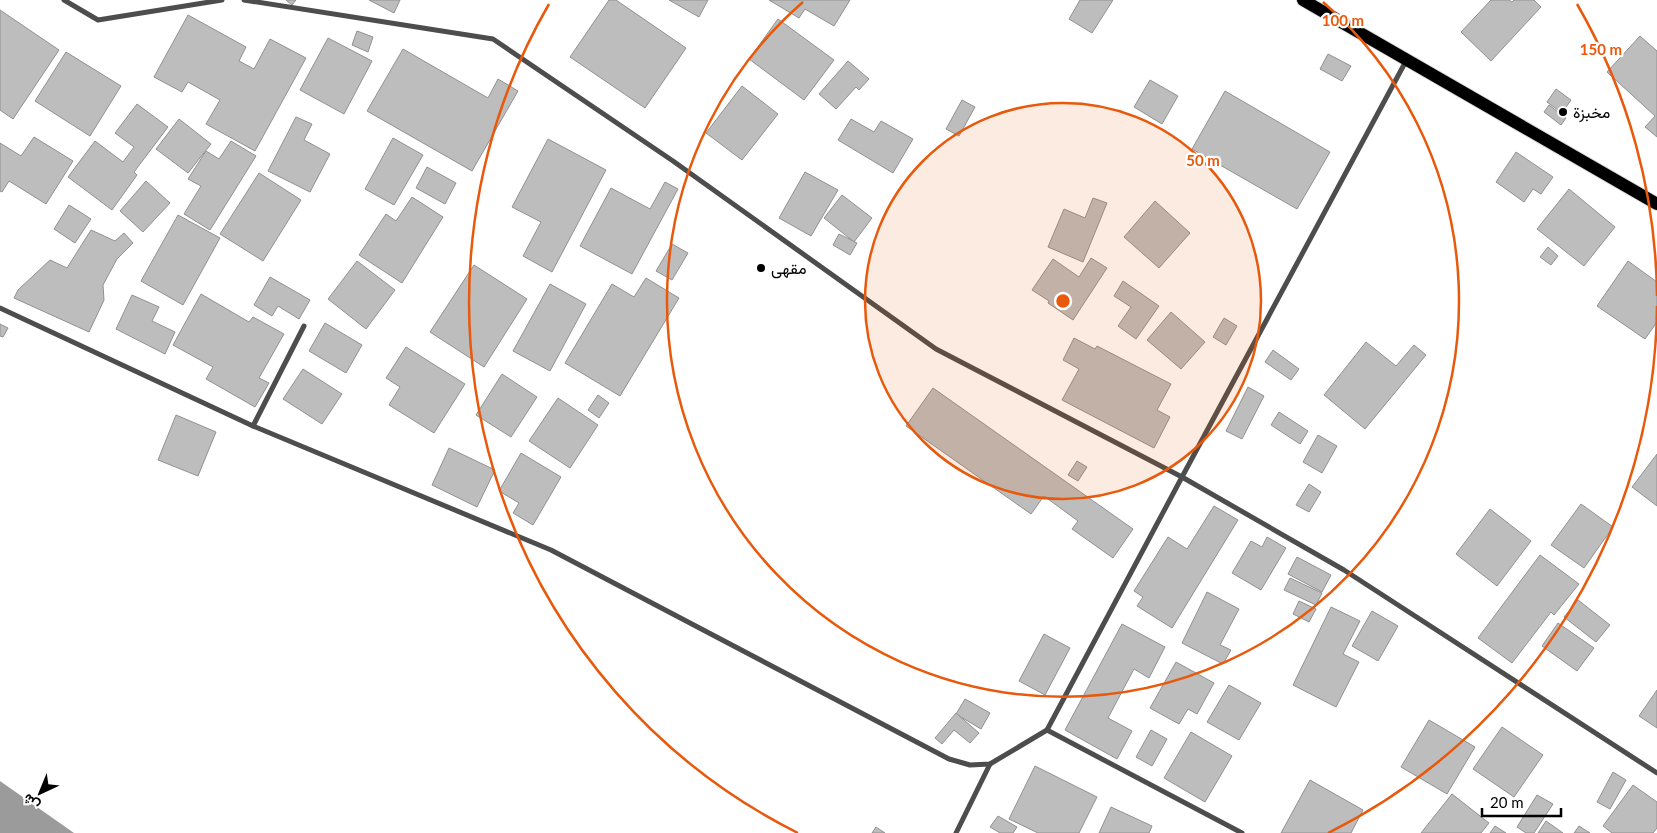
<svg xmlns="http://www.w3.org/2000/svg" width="1657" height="833" font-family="Lato,Vazirmatn,sans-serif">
  <rect width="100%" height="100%" fill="#fff"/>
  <path fill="#9b9b9b" d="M0 781 74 833H0Z"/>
  <g fill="#bdbdbd" stroke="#919191">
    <path d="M286 0H296L292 5Z"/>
    <path d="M369 0H400L394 13Z"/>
    <path d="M609 0H616L686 48 645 108 570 57Z"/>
    <path d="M669 0H708L699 17Z"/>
    <path d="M769 0H850L834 26 805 9 799 18Z"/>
    <path d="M1080 0H1113L1092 33 1069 19Z"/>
    <path d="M1491 0H1509L1512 2 1514 0H1534L1541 7 1491 61 1461 32Z"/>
    <path d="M0 10 59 50 13 119 0 110Z"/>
    <path d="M188 15 246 47 239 61 254 69 270 39 306 58 255 151 206 124 220 100 188 82 182 92 154 77Z"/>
    <path d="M778 19 834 60 804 100 749 59Z"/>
    <path d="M357 31 373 37 368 52 352 45Z"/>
    <path d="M1640 36 1657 51V137L1645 127 1655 116 1607 72Z"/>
    <path d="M328 38 372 61 344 114 300 90Z"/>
    <path d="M403 49 488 98 498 79 518 91 472 171 367 111Z"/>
    <path d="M66 52 121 86 90 136 35 101Z"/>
    <path d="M1328 54 1351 66 1342 81 1320 69Z"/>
    <path d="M848 61 869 79 859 90 856 87 836 109 819 94Z"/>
    <path d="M1150 80 1178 96 1162 124 1134 107Z"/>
    <path d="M742 86 778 114 742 160 706 133Z"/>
    <path d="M1556 89 1571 100 1562 113 1547 102Z"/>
    <path d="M1225 91 1330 152 1297 209 1192 149Z"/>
    <path d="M962 100 975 107 959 136 946 129Z"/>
    <path d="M137 104 168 127 134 172 137 175 112 210 68 177 95 141 123 162 134 147 115 133Z"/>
    <path d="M1549 105 1566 118 1561 125 1544 112Z"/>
    <path d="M296 117 312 124 304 140 330 154 310 192 268 171Z"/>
    <path d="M179 119 211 144 188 173 156 149Z"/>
    <path d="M851 119 874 132 881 121 913 139 893 173 838 140Z"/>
    <path d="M34 137 73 161 46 204 9 181 2 192 0 191V143L21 156Z"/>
    <path d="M393 138 423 155 394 205 365 189Z"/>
    <path d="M548 139 606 170 552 272 523 256 541 222 512 207Z"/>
    <path d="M231 141 256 156 210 230 184 214 201 186 188 179 206 151 219 159Z"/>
    <path d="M1516 152 1553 177 1541 194 1533 189 1524 202 1496 182Z"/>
    <path d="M427 167 456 183 445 204 416 188Z"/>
    <path d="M805 172 838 190 811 236 779 218Z"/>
    <path d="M259 173 301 200 263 261 220 234Z"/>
    <path d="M146 181 170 203 143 232 120 211Z"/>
    <path d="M665 182 678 189 632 274 580 246 611 188 650 209Z"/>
    <path d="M1569 189 1615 227 1584 266 1537 229Z"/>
    <path d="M842 195 872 218 854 242 824 218Z"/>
    <path d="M412 197 443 217 402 283 359 255 386 214 396 221Z"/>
    <path d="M1093 198 1107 203 1083 262 1048 247 1064 209 1085 218Z"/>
    <path d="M1155 201 1190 233 1159 268 1124 237Z"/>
    <path d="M69 205 91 219 75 243 54 229Z"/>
    <path d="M178 215 220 238 183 305 141 281Z"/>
    <path d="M91 230 115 241 124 233 133 243 117 259 103 285 104 300 89 332 14 298 18 290 50 260 67 268Z"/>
    <path d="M839 234 857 243 850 255 833 245Z"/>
    <path d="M672 244 688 253 672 280 656 271Z"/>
    <path d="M1548 247 1558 256 1551 265 1540 257Z"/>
    <path d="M1091 258 1107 268 1073 320 1048 303 1049 301 1032 290 1053 259 1079 277Z"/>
    <path d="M357 261 395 290 366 329 328 299Z"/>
    <path d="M1628 261 1657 282V322L1645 339 1597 306Z"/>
    <path d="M474 265 527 299 484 367 430 332Z"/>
    <path d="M270 277 310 300 299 319 278 306 272 316 254 305Z"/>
    <path d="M646 278 679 298 620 396 565 363 612 284 634 297Z"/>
    <path d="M1123 281 1159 306 1136 339 1118 326 1131 307 1114 296Z"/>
    <path d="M550 284 586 304 550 371 513 351Z"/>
    <path d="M201 294 249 322 253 317 284 334 259 378 269 383 255 407 206 379 213 367 173 345Z"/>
    <path d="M132 295 159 307 152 321 175 332 165 354 116 329Z"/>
    <path d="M1171 312 1205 342 1181 369 1147 340Z"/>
    <path d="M1224 318 1237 326 1226 345 1213 337Z"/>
    <path d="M325 323 362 345 346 373 309 351Z"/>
    <path d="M0 324 8 328 3 337 0 336Z"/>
    <path d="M1074 338 1095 349 1097 346 1171 384 1157 410 1170 417 1154 448 1062 400 1079 369 1063 360Z"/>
    <path d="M1366 342 1396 366 1414 345 1426 355 1365 429 1324 395Z"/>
    <path d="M406 347 465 384 434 433 389 405 400 387 386 378Z"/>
    <path d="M1273 350 1299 369 1291 380 1265 362Z"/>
    <path d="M303 369 342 394 322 424 283 399Z"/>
    <path d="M502 374 537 397 511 437 476 415Z"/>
    <path d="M1248 387 1264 396 1242 439 1226 431Z"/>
    <path d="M933 388 1133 529 1113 558 1072 529 1078 521 1044 496 1031 514 906 426Z"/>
    <path d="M598 395 609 403 599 418 588 410Z"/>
    <path d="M558 398 598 425 570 468 529 441Z"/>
    <path d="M1279 412 1308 431 1300 444 1271 425Z"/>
    <path d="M176 415 216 432 198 476 158 460Z"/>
    <path d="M1318 435 1337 446 1322 473 1303 462Z"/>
    <path d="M449 448 495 470 477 507 432 485Z"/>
    <path d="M521 453 561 477 533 525 513 513 519 503 499 491Z"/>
    <path d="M1657 454V506L1632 487Z"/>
    <path d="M1077 461 1087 467 1078 481 1068 475Z"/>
    <path d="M1309 484 1321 492 1309 512 1296 505Z"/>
    <path d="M1581 504 1613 527 1584 568 1551 545Z"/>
    <path d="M1214 506 1238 520 1172 628 1137 606 1143 597 1134 591 1168 537 1187 549Z"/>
    <path d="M1490 509 1531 541 1497 586 1456 554Z"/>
    <path d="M1267 537 1286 548 1261 590 1232 573 1251 541 1262 547Z"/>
    <path d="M1540 555 1579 584 1554 615 1551 612 1512 663 1478 638Z"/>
    <path d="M1297 557 1331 575 1322 592 1288 574Z"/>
    <path d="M1290 578 1322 593 1316 605 1284 590Z"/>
    <path d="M1207 592 1239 609 1220 645 1231 650 1223 664 1182 643Z"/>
    <path d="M1578 600 1610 625 1596 642 1564 617Z"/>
    <path d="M1299 601 1316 609 1309 622 1293 614Z"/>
    <path d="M1331 607 1360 621 1343 654 1359 662 1336 707 1293 685Z"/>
    <path d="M1372 611 1398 626 1378 661 1352 646Z"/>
    <path d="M1558 623 1594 648 1577 671 1542 646Z"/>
    <path d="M1122 624 1165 647 1149 678 1134 669 1108 718 1132 731 1117 759 1065 730Z"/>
    <path d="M1044 634 1070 648 1045 695 1019 681Z"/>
    <path d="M1176 662 1214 683 1197 714 1188 709 1179 724 1150 708Z"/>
    <path d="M1229 685 1261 703 1239 740 1207 722Z"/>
    <path d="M1657 690V728L1639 716Z"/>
    <path d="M965 699 990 713 981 729 956 714Z"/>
    <path d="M956 713 979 733 970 743 954 730 942 744 935 738Z"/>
    <path d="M1429 720 1475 747 1447 794 1401 767Z"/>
    <path d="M1502 727 1543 755 1514 797 1473 769Z"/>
    <path d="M1151 730 1167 739 1152 766 1136 757Z"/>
    <path d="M1191 732 1232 756 1205 802 1164 778Z"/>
    <path d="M1035 766 1097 797 1079 833H1038L1009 819Z"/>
    <path d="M1613 772 1626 780 1610 809 1597 802Z"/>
    <path d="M1310 780 1363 810 1351 833H1281Z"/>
    <path d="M1633 785 1657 802V828L1653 833H1612L1603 826Z"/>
    <path d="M1452 794 1489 823 1481 833H1421Z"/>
    <path d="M1537 795 1553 804 1534 833H1526L1517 827Z"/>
    <path d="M1111 807 1152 826 1149 833H1099Z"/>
    <path d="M998 816 1017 827 1013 833H1000L990 827Z"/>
    <path d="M1546 821 1563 833H1538Z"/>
    <path d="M1495 826 1506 833H1490Z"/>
    <path d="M1579 826 1590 833H1574Z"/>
    <path d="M876 827 885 833H872Z"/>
  </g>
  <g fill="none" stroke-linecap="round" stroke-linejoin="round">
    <g stroke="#dbdbdb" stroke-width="14">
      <path id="primary" d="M1303 0 1657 204"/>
    </g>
    <g stroke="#4d4d4d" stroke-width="5">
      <path d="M64 0 98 20 222 0"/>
      <path d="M244 0 493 39 673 161 936 349 1182 477 1344 570 1657 773"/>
      <path d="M0 308 253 426 551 550 949 759 970 765 990 764 1047 730"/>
      <path d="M253 426 304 326"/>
      <path d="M956 833 990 764"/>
      <path d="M1242 833 1047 730 1182 477 1406 61"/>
    </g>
    <use href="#primary" stroke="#000" stroke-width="12"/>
  </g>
  <circle cx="1063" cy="301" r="198" fill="#e8590c" fill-opacity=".12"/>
  <g fill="none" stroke="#e8590c" stroke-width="2.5">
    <circle cx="1063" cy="301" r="198"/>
    <path d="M1323 2A396 396 0 1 1 803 2"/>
    <path d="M1657 306A594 594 0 0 1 1328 833M798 833A594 594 0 0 1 549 4M1577 4A594 594 0 0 1 1657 296"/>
  </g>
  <g fill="#000" stroke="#fff" stroke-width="2">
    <circle cx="1563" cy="112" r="5"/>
    <circle cx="761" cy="268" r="5"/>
  </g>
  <g text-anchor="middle" stroke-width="4.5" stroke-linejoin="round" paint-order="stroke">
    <g font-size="16" fill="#000" stroke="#fff" text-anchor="start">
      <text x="1573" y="118">مخبزة</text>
      <text x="771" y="274">مقهى</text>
    </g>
  </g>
  <circle cx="1063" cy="301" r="8" fill="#e8590c" stroke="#fff" stroke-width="2.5"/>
  <g font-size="15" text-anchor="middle" font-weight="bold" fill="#e8590c" stroke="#fff" stroke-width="4.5" stroke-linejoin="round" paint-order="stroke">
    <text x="1343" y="26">100 m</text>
    <text x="1601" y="55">150 m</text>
    <text x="1203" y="166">50 m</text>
  </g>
  <g transform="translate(40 793) rotate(224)" stroke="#ffffff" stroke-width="4" paint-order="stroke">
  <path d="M0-4L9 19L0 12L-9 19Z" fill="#000000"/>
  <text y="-8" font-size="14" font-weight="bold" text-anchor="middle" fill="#000000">ش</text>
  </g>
  <path d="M1482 808v8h79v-8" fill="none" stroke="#000000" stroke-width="2.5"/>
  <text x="1490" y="808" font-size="15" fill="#000000" stroke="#ffffff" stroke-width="4" paint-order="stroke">20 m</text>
</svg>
